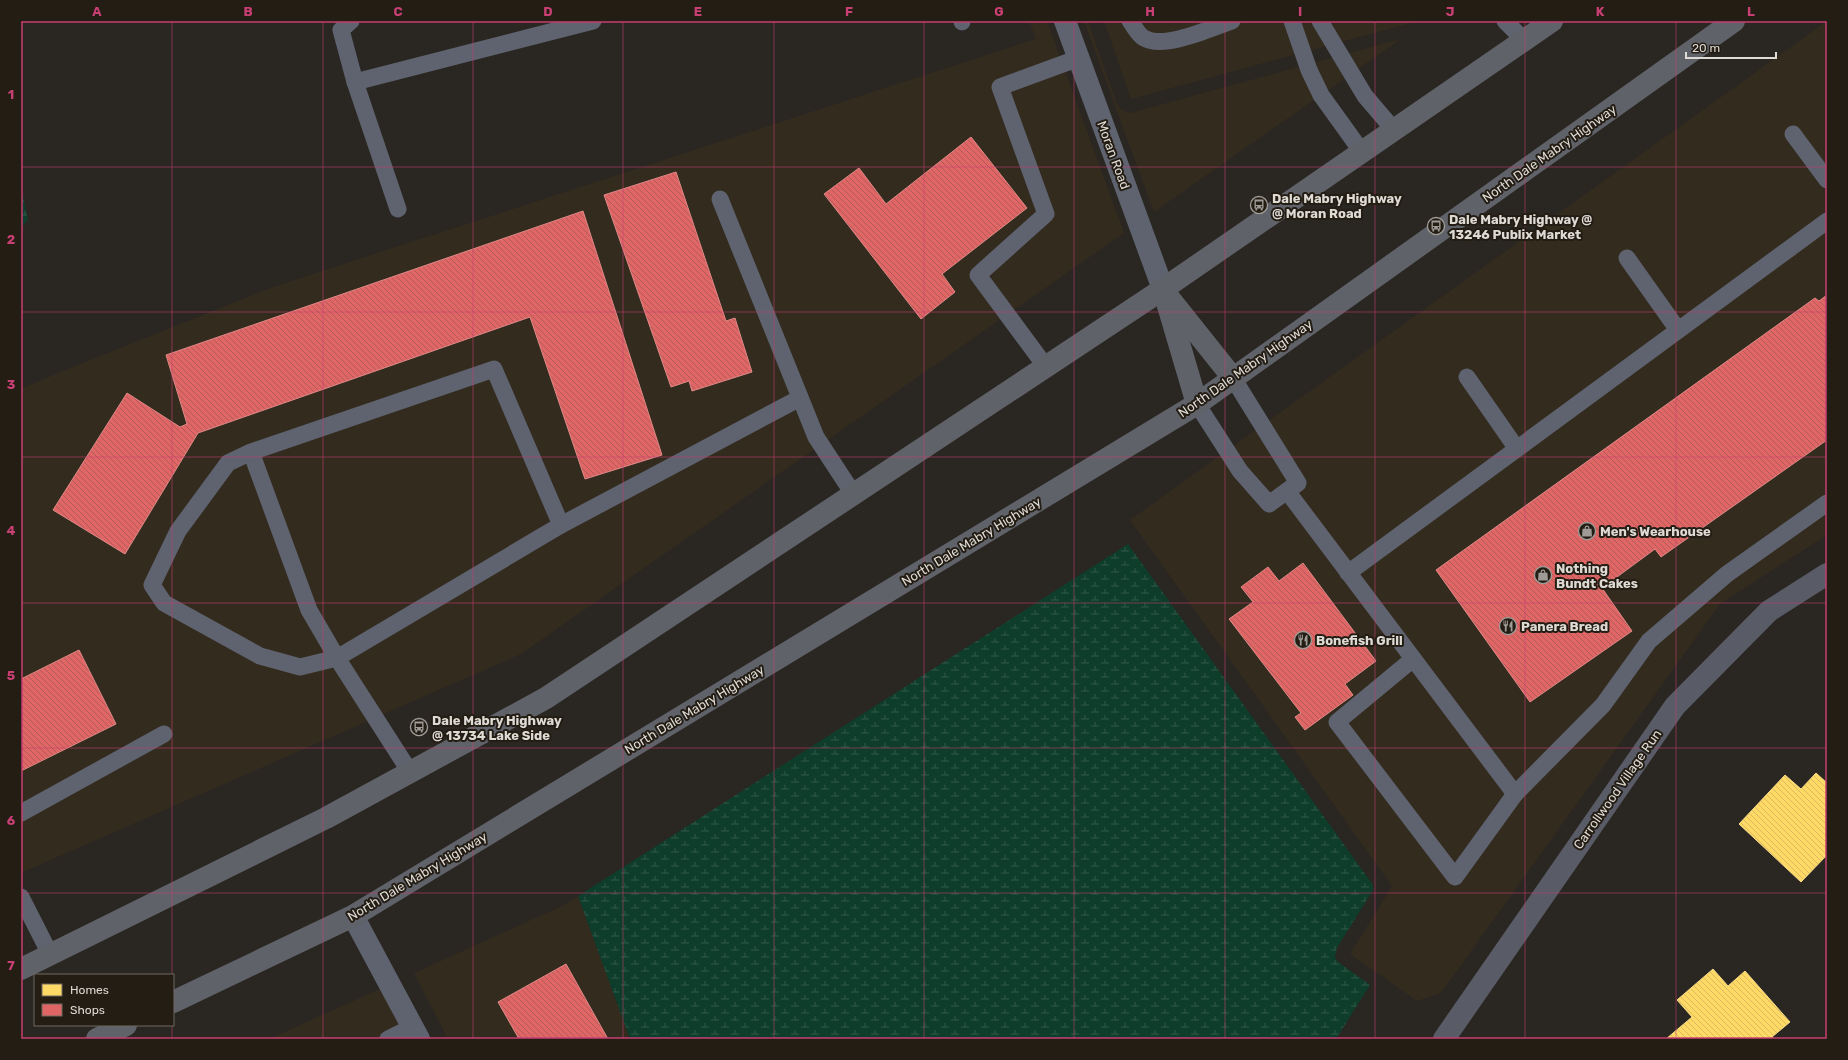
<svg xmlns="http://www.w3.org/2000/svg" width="1848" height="1060" font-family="Rubik,sans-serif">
  <defs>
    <pattern id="wetland-marsh" width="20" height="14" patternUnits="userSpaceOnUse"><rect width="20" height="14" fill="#0e3d2b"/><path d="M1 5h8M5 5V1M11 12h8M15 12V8" fill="none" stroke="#315849"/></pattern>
    <pattern id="homes-back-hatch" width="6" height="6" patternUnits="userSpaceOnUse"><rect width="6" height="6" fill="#ffd966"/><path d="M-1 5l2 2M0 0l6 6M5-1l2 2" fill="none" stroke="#d9bb5e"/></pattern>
    <pattern id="shops-back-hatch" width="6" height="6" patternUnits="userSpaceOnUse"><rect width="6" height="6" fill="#e06666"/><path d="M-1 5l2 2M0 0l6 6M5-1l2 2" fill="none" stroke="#b15b5b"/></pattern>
  </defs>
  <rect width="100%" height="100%" fill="#2a2622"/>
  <g fill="#342b1f">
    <path d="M1029 21H1047L1124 233 521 654 21 873V389L58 373 273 287 1036 39Z"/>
    <path d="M1084 21H1088L1117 104 1122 110 1130 113 1401 39 1154 212Z"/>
    <path d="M1104 21H1418L1131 99Z"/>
    <path d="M1827 21V535L1720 604 1441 993 1417 1001 1350 954 1392 886 1130 520Z"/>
    <path d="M578 896 630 1039H448L414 973 562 906Z"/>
    <path d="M382 988 409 1039H269Z"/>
  </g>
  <g fill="url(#wetland-marsh)">
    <path d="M21 186 28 220 21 228Z"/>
    <path d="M1128 544 1373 885V890L1337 948 1335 957 1337 961 1370 985 1336 1039H630L578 896Z"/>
  </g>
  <g fill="url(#homes-back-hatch)" stroke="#f5d987">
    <path d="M1816 773 1827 783V855L1801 882 1739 824 1785 775 1801 789Z"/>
    <path d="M1713 969 1728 986 1745 971 1790 1022 1772 1037 1773 1039H1666L1692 1017 1677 1000Z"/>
  </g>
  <g fill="url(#shops-back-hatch)" stroke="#df8987">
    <path d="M971 137 1027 208 942 274 955 292 921 319 824 194 859 168 886 204Z"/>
    <path d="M676 172 726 321 735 318 752 372 692 391 689 381 671 387 604 195Z"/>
    <path d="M583 211 662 455 585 479 530 317 198 433 125 554 53 510 127 393 180 427 187 424 166 355Z"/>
    <path d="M1827 295V440L1661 557 1655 549 1602 588 1632 631 1530 702 1436 570 1815 298 1819 301Z"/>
    <path d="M1303 563 1376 661 1345 684 1353 695 1305 730 1295 717 1301 713 1229 619 1253 602 1241 587 1268 567 1279 581Z"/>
    <path d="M79 650 116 724 21 771V679Z"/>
    <path d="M566 964 608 1039H519L498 1002Z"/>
  </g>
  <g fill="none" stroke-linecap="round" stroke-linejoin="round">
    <g stroke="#5e636f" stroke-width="17">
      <path d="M351 21 341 30 355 82"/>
      <path d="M962 21V22"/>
      <path d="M1130 21C1134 26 1138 35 1144 38 1164 50 1211 28 1232 21"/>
      <path d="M1292 21 1309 70 1321 95 1362 152"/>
      <path d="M1320 21 1365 96 1394 130"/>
      <path d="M1505 21 1524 40"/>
      <path d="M1793 134 1827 180"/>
      <path d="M720 199 816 437 854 495"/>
      <path d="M398 209 355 82 593 21"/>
      <path d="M1627 258 1678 330"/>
      <path d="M1046 367 978 275 1046 214 1000 87 1079 58"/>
      <path d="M1467 377 1517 449"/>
      <path d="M1197 404 1240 471 1269 504 1298 483 1233 378"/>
      <path d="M251 452 228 463 178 531 152 585 164 603 260 656 300 667 337 658 561 525 494 369 251 452 309 610 337 658 410 772"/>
      <path d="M1287 491 1515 794 1603 705 1649 641 1727 574 1827 503"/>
      <path d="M561 525 800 398"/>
      <path d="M1348 573 1827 221"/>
      <path d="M1413 659 1337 722 1455 877 1515 794"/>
      <path d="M21 813 164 734"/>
      <path d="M21 897 50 954"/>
      <path d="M388 1039 412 1027"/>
    </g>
    <g stroke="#5e636f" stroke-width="22">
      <path d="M1065 21 1163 289"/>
      <path d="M353 916 419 1039"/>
    </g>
    <path stroke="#595c66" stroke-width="22" d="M1444 1039 1675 706 1769 611 1827 574"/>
    <g stroke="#606269" stroke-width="22">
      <path d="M1163 289 1197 404"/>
      <path d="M1170 299 1233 378"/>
      <path d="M21 969 326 818 546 698 1163 289 1552 21"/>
      <path d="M173 1002 353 916 1197 404 1734 21"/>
      <path d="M97 1039 126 1025"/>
    </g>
  </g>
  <path fill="none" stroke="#c83f73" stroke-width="1" stroke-opacity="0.55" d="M172 21V975M323 21V1039M473 21V1039M623 21V1039M774 21V1039M924 21V1039M1074 21V1039M1225 21V1039M1375 21V1039M1525 21V1039M1676 21V1039M21 167H1827M21 312H1827M21 457H1827M21 603H1827M21 748H1827M21 893H1827M172 1025V1039"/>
  <defs>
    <g id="bus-ring" transform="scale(0.9)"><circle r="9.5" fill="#231d14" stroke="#9f9b96" stroke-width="1.5"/><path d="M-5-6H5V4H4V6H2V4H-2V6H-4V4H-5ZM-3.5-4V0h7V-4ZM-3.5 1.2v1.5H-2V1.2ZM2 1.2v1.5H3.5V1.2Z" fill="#9f9b96"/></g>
    <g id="shop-ring" transform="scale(0.9)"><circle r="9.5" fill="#231d14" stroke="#9f9b96" stroke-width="1.5"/><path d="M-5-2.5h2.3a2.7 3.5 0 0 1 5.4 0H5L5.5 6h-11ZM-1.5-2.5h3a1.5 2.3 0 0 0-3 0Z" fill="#9f9b96"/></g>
    <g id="restaurant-ring" transform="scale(0.9)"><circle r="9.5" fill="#231d14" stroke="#9f9b96" stroke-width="1.5"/><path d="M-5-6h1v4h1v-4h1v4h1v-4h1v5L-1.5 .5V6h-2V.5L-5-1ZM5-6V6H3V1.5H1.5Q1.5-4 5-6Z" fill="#9f9b96"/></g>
  </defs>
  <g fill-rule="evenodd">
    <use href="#bus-ring" x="1259" y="205"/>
    <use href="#bus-ring" x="1436" y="226"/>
    <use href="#shop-ring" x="1587" y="531"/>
    <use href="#shop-ring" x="1543" y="575"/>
    <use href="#restaurant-ring" x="1508" y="626"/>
    <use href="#restaurant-ring" x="1303" y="640"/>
    <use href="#bus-ring" x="419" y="727"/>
  </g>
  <g text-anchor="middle" stroke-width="4" stroke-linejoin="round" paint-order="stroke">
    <g font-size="13" fill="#dedad4" stroke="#231d14">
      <text transform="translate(1549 153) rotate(-35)" y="5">North Dale Mabry Highway</text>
      <text transform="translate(1114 155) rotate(70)" y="5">Moran Road</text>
      <text transform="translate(1245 368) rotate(-35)" y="5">North Dale Mabry Highway</text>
      <text transform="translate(971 541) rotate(-31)" y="5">North Dale Mabry Highway</text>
      <text transform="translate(694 709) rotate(-31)" y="5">North Dale Mabry Highway</text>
      <text transform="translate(1617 789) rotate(-55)" y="5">Carrollwood Village Run</text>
      <text transform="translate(417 876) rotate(-31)" y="5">North Dale Mabry Highway</text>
    </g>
    <g font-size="13" font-weight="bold" fill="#dedad4" stroke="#231d14" text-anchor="start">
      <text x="1272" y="203">Dale Mabry Highway<tspan x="1272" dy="15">@ Moran Road</tspan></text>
      <text x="1449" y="224">Dale Mabry Highway @<tspan x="1449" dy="15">13246 Publix Market</tspan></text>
      <text x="1600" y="536">Men's Wearhouse</text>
      <text x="1556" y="573">Nothing<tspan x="1556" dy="15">Bundt Cakes</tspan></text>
      <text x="1521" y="631">Panera Bread</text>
      <text x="1316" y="645">Bonefish Grill</text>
      <text x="432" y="725">Dale Mabry Highway<tspan x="432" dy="15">@ 13734 Lake Side</tspan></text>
    </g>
  </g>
  <rect width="1848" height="1060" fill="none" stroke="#231d14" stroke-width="44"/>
  <rect x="34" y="974" width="140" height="52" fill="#231d14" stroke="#6e6961"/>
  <rect x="42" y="984" width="20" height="12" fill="#ffd966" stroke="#6e6961"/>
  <text x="70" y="994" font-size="12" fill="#dedad4">Homes</text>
  <rect x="42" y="1004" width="20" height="12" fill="#e06666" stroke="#6e6961"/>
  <text x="70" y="1014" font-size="12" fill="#dedad4">Shops</text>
  <path d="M1686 52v6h90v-6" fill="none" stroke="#dedad4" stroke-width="2"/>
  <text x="1692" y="52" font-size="12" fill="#dedad4" stroke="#231d14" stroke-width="3" paint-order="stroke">20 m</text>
  <rect x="22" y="22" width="1804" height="1016" fill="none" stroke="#c83f73" stroke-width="1.5"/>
  <g font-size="13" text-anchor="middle" font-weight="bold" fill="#c83f73">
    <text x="97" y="16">A</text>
    <text x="248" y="16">B</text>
    <text x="398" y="16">C</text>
    <text x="548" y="16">D</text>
    <text x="698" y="16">E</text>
    <text x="849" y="16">F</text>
    <text x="999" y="16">G</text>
    <text x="1150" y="16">H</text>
    <text x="1300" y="16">I</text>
    <text x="1450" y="16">J</text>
    <text x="1600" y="16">K</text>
    <text x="1751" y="16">L</text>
    <text x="11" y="99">1</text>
    <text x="11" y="244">2</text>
    <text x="11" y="389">3</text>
    <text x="11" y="535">4</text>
    <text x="11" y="680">5</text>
    <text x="11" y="825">6</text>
    <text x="11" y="970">7</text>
  </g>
</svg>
